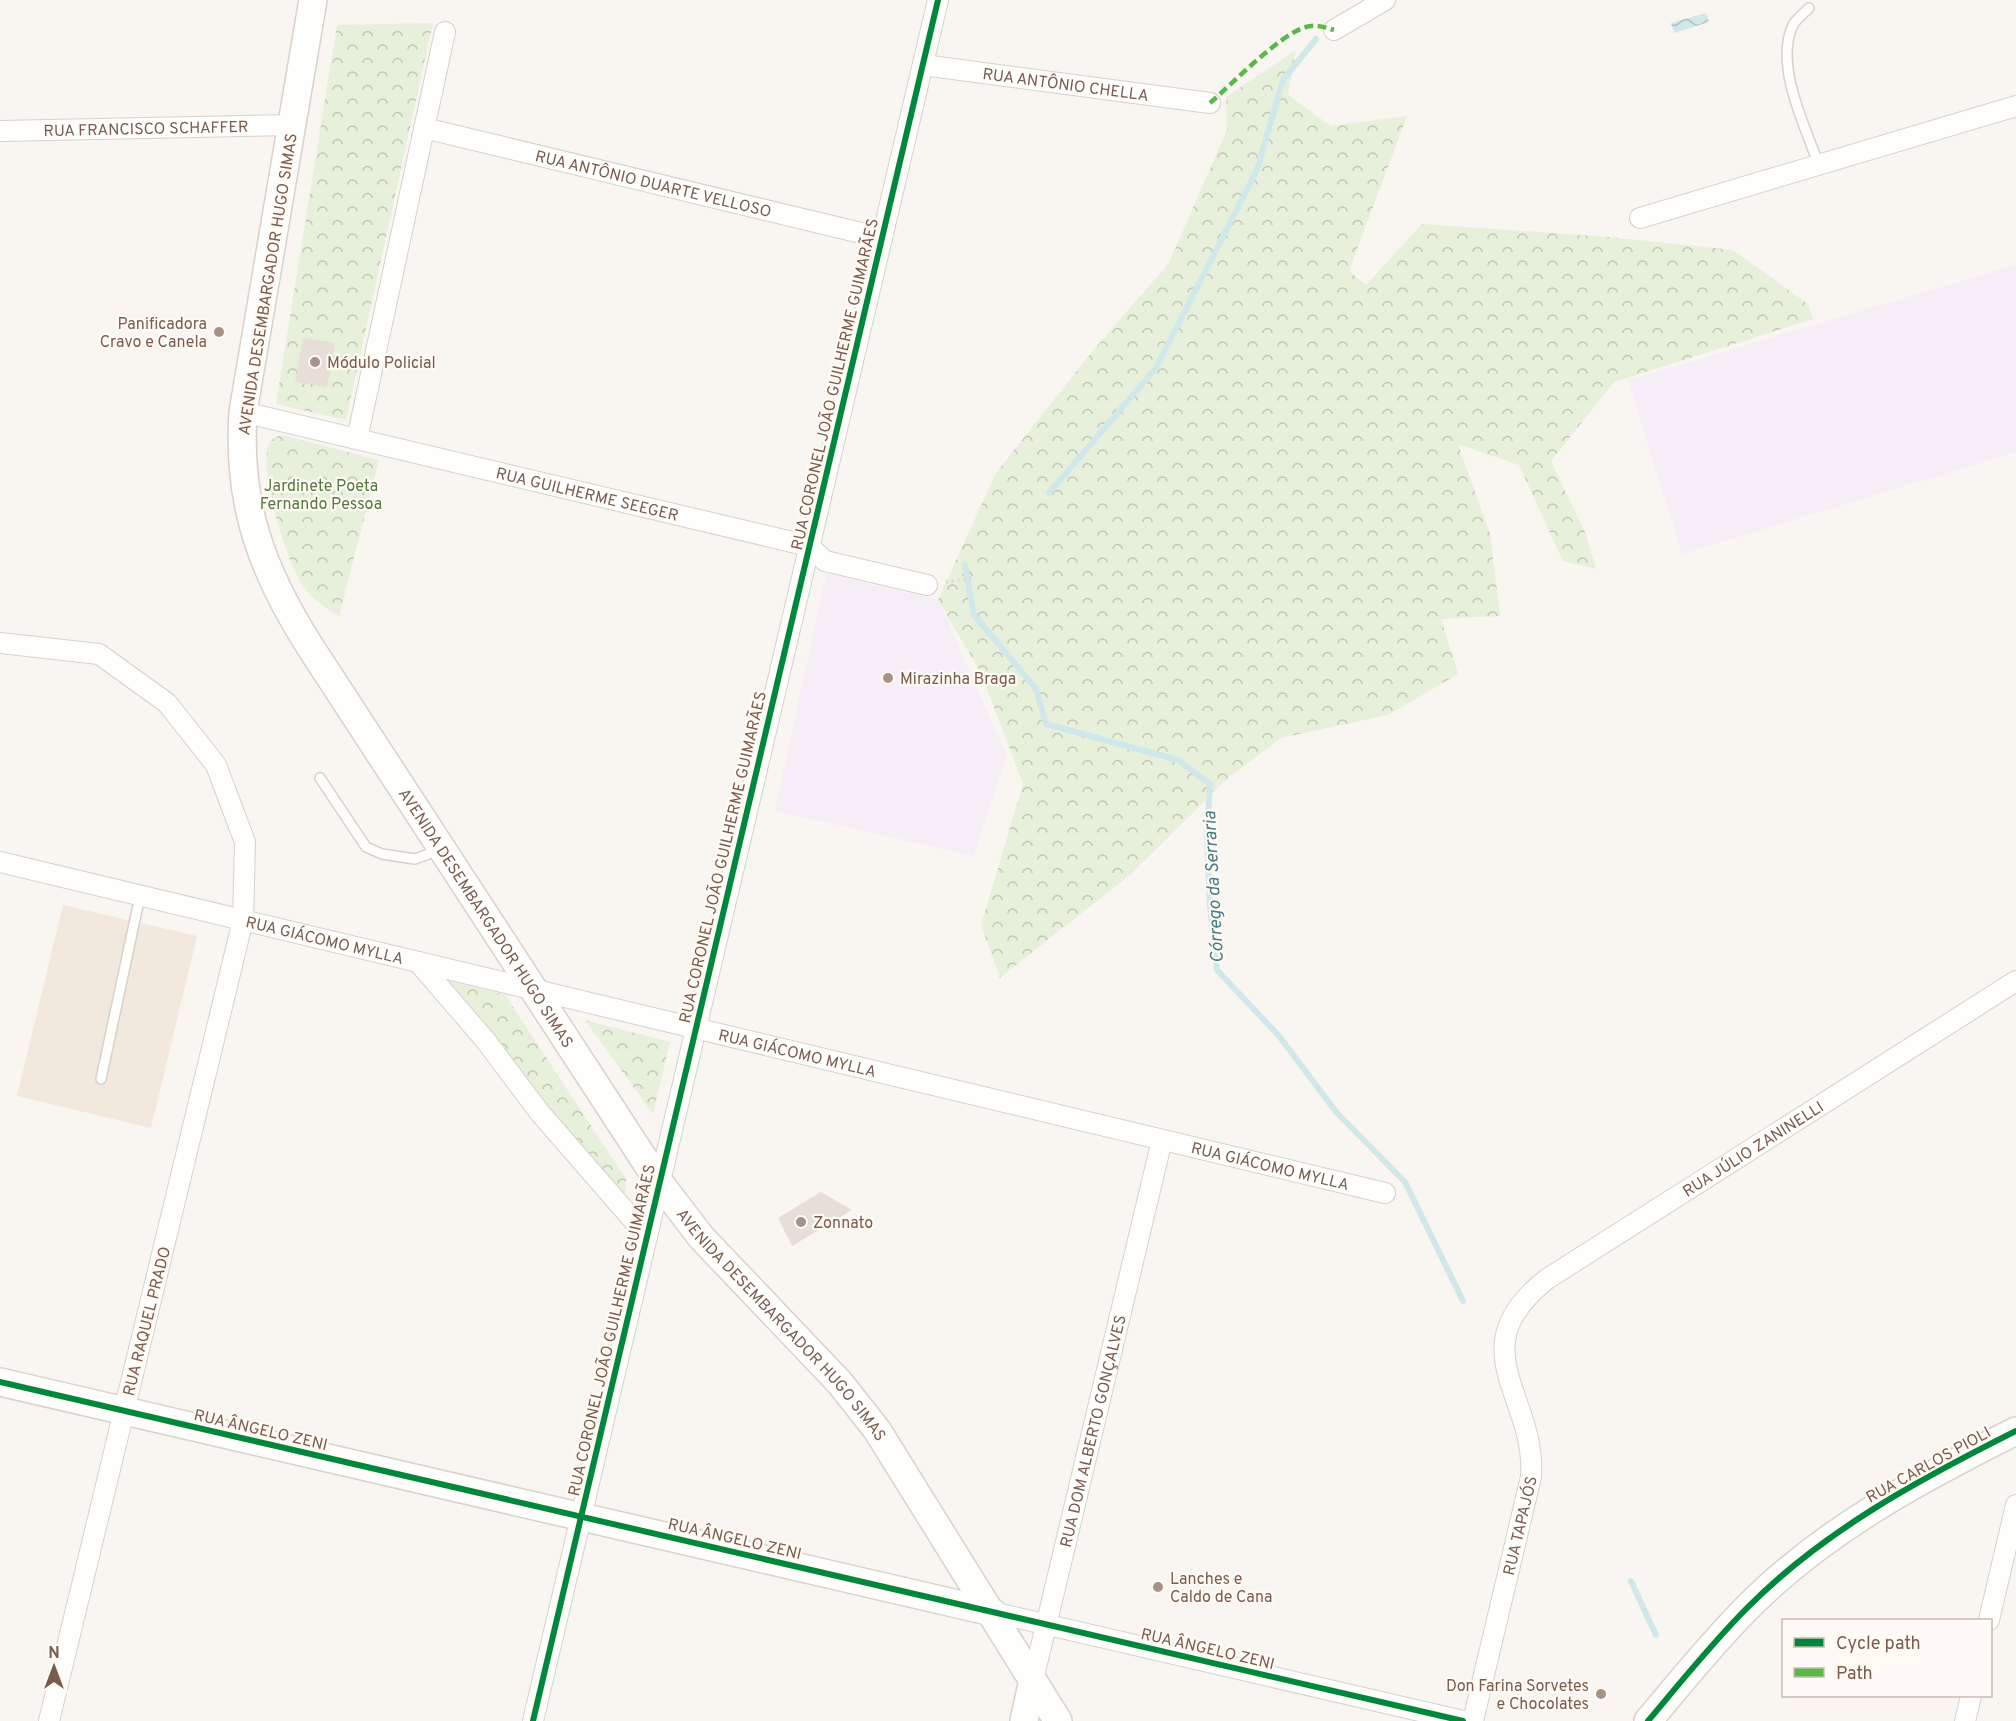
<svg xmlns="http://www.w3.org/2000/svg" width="2016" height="1721" font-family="Overpass,sans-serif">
  <defs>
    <pattern id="forest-crowns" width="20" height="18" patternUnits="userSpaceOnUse" patternTransform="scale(1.5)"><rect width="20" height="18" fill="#e7f0db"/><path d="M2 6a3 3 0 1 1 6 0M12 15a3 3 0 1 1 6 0" fill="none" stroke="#c0c6b4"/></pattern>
    <pattern id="water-waves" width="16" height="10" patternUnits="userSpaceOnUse" patternTransform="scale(1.5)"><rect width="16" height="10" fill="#d0e8ea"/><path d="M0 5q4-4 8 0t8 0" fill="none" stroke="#aebfc0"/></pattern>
  </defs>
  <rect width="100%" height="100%" fill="#f9f5f0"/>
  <path fill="#f2e8de" d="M63 905 197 936 151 1128 17 1096Z"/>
  <g fill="#f6eef6">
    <path d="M2016 265V452L1682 554 1628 380Z"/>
    <path d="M826 574 938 600 1007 756 974 856 775 811Z"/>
  </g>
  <g fill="url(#forest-crowns)">
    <path d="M433 23 346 420 276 404 337 25Z"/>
    <path d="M1296 50 1288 95 1331 126 1407 116 1349 271 1366 285 1422 224 1609 237 1733 250 1808 304 1813 319 1614 382 1551 461 1585 532 1596 569 1563 561 1519 465 1458 444 1490 534 1500 616 1441 619 1458 674 1388 715 1281 738 1229 777 1132 873 1000 978 981 925 1023 784 981 673 938 600 996 473 1091 353 1169 263 1227 130 1226 97Z"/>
    <path d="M278 436H286L379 460 339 616C326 608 313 600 304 587 286 563 258 469 269 442Z"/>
    <path d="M445 980 505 995 626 1179 625 1200Z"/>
    <path d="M585 1020 670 1042 653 1114Z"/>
  </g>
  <path fill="url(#water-waves)" d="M1706 13 1709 22 1674 33 1671 23Z"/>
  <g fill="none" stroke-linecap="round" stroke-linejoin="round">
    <g stroke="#d0e8ea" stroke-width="6">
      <path d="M1049 493 1156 368 1257 170 1283 80 1316 39"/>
      <path d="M965 565 974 615 1036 689 1046 724 1178 760 1210 784 1207 835 1210 906 1217 970 1279 1036 1337 1113 1405 1182 1463 1301"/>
      <path d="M1631 1581 1656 1635"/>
    </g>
  </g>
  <g fill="#e6ded7">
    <path d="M303 338 335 343 327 387 295 382Z"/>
    <path d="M821 1192 852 1210 792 1246 778 1218Z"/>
  </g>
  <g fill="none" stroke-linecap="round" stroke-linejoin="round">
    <g stroke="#d7d1cb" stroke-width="12">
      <g id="lane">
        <path d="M1809 8C1804 13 1796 19 1793 25 1774 64 1805 127 1819 165"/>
        <path d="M320 778 366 847 382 854 415 859 439 850"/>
        <path d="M101 1079 140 896"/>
      </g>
    </g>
    <g stroke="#d7d1cb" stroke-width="22">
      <g id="street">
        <path d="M1334 30 1385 0"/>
        <path id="s1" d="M923 65 1210 103"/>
        <path id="s2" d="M424 128 882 238"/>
        <path id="s3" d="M0 131 292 125"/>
        <path d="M1640 218 2016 106"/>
        <path id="s4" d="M243 412 809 546 825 561 927 585"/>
        <path d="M357 439 445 32"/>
        <path d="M0 643 99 654 167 703 216 765 245 842 243 920 49 1721"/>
        <path id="s5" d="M0 862 1385 1193"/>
        <path d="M418 962 486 1041 540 1113 647 1236"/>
        <path d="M992 1612 1463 1721"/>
        <path d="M1989 1620 2016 1505"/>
        <path id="s6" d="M1033 1680 1162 1140"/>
        <path d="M533 1721 938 0"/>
        <path id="s7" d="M1473 1721 1531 1477C1537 1396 1458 1349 1547 1279L2016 981"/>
        <path d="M1965 1721 1971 1696"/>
      </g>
    </g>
    <g stroke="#d9d2cb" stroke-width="30">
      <g id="secondary">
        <path id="s8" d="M313 0 243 412C237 503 261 569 309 645L659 1182 701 1237 840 1383 877 1430 1058 1721"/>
        <path d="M0 1382 992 1612"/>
        <path d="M1024 1721 1033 1680"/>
        <path d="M1648 1721C1680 1683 1712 1643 1747 1608 1823 1531 1920 1479 2016 1431"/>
      </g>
    </g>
    <path stroke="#dcd5d0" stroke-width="4" stroke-dasharray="1.5 4.5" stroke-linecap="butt" d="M946 582 976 577"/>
    <use href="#lane" stroke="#fefefd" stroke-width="9"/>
    <use href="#street" stroke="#fefefd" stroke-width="20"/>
    <use href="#secondary" stroke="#fefefd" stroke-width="27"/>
    <path stroke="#58b947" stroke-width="4.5" stroke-dasharray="9 4.5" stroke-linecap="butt" d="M1210 103C1232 84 1280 34 1306 27 1316 24 1324 27 1334 30"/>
    <g stroke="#fffaf3" stroke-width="10">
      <g id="cycleway">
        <path d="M0 1382 1463 1721"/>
        <path d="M533 1721 938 0"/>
        <path d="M1648 1721C1680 1683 1712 1643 1747 1608 1823 1531 1920 1479 2016 1431"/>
      </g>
    </g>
    <use href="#cycleway" stroke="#00873e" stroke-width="6"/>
  </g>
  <g fill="#a69286" stroke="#fffaf3" stroke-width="2">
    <circle cx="219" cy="332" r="6"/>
    <circle cx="315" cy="362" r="6"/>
    <circle cx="888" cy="678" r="6"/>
    <circle cx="801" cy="1222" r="6"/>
    <circle cx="1158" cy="1587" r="6"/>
    <circle cx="1601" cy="1694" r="6"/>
  </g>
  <g text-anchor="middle" stroke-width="4.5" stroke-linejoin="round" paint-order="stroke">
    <g font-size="16" fill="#7a5c4d" stroke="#fffaf3">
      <text dy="6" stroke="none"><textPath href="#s1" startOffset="144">RUA ANTÔNIO CHELLA</textPath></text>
      <text dy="6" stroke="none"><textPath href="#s3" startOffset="146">RUA FRANCISCO SCHAFFER</textPath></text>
      <text dy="6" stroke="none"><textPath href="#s2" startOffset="236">RUA ANTÔNIO DUARTE VELLOSO</textPath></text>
      <text transform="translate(267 284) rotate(-81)" y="6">AVENIDA DESEMBARGADOR HUGO SIMAS</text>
      <text transform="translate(834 384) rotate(-77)" y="6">RUA CORONEL JOÃO GUILHERME GUIMARÃES</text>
      <text dy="6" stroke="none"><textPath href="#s4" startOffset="354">RUA GUILHERME SEEGER</textPath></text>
      <text transform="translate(722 857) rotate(-77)" y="6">RUA CORONEL JOÃO GUILHERME GUIMARÃES</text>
      <text dy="6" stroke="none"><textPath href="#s8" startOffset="990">AVENIDA DESEMBARGADOR HUGO SIMAS</textPath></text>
      <text dy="6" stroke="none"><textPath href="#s5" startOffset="334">RUA GIÁCOMO MYLLA</textPath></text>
      <text dy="6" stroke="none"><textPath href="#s5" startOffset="820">RUA GIÁCOMO MYLLA</textPath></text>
      <text dy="6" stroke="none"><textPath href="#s7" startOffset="711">RUA JÚLIO ZANINELLI</textPath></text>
      <text dy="6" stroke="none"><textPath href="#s5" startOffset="1306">RUA GIÁCOMO MYLLA</textPath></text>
      <text transform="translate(146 1321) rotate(-76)" y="6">RUA RAQUEL PRADO</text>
      <text dy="6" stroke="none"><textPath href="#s8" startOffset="1494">AVENIDA DESEMBARGADOR HUGO SIMAS</textPath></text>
      <text transform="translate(611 1330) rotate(-77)" y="6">RUA CORONEL JOÃO GUILHERME GUIMARÃES</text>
      <text transform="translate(261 1429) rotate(13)" y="6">RUA ÂNGELO ZENI</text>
      <text dy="6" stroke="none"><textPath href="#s6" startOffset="256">RUA DOM ALBERTO GONÇALVES</textPath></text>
      <text transform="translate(1928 1464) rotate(-29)" y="6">RUA CARLOS PIOLI</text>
      <text dy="6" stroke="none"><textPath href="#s7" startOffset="201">RUA TAPAJÓS</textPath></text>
      <text transform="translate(735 1538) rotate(13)" y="6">RUA ÂNGELO ZENI</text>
      <text transform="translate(1208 1648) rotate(13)" y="6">RUA ÂNGELO ZENI</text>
    </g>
    <g font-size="16" fill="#7a5c4d" stroke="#fffaf3" text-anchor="start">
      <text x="207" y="329" text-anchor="end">Panificadora<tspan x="207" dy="18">Cravo e Canela</tspan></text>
      <text x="327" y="368">Módulo Policial</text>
      <text x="900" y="684">Mirazinha Braga</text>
      <text x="813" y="1228">Zonnato</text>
      <text x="1170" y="1584">Lanches e<tspan x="1170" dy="18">Caldo de Cana</tspan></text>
      <text x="1589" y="1691" text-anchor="end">Don Farina Sorvetes<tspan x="1589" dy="18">e Chocolates</tspan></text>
    </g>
    <g font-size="16" fill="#537a41" stroke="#fffaf3">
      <text x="321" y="491">Jardinete Poeta<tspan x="321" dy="18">Fernando Pessoa</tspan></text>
    </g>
    <g font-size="18" font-style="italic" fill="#437c86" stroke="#fffaf3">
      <text transform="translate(1213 887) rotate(-93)" y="6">Córrego da Serraria</text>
    </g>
  </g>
  <rect x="1782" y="1619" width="210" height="78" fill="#fffaf3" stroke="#cabbb1" stroke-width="1.5"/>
  <rect x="1794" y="1638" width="30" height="9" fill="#00873e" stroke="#cabbb1" stroke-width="1.5"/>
  <text x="1836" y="1649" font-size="18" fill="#7a5c4d">Cycle path</text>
  <rect x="1794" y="1668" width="30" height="9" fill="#58b947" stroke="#cabbb1" stroke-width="1.5"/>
  <text x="1836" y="1679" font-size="18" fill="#7a5c4d">Path</text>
  <g transform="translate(54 1667)" stroke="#fffaf3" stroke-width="4.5" paint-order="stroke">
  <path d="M0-4.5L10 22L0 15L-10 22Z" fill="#7a5c4d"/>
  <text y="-9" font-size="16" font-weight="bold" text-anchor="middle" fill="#7a5c4d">N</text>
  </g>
</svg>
